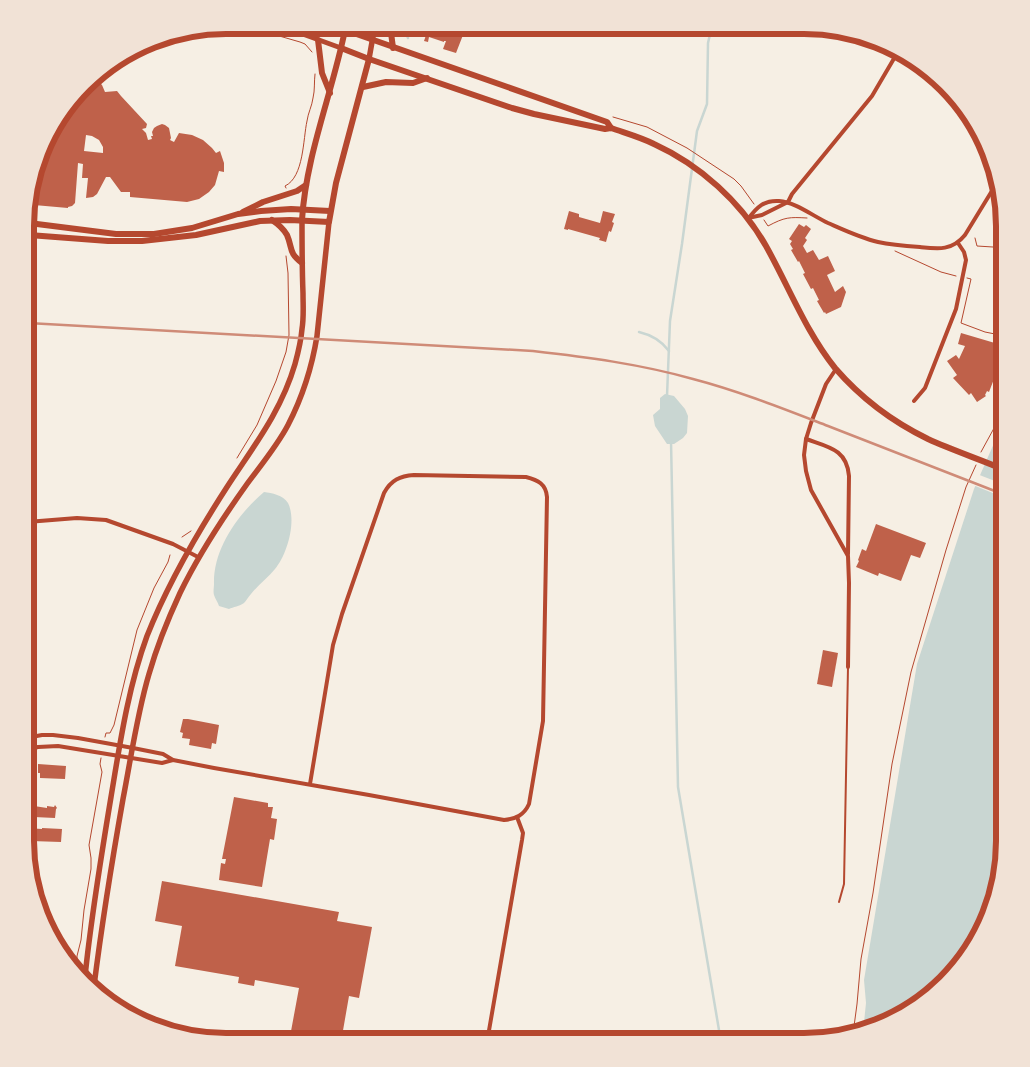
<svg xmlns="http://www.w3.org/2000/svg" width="1030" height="1067" font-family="Lato,sans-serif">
  <rect width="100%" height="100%" fill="#f6efe4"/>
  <g fill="#c9d6d2">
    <path d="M665 394 674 396 685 409 688 416 687 433 683 438 674 444H667L655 426 653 415 660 409V398Z"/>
    <path d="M1005 418V854L978 941 916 1008 869 1031 863 1032 866 1003 864 980 917 664 974 489Z"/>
    <path d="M264 492C272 493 283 495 288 503 297 521 287 555 275 569 268 578 258 585 251 594 248 597 246 601 244 603 240 606 233 607 229 609L219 606C218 602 215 599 214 595 213 592 214 587 214 584 213 549 238 514 264 492Z"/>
  </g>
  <path fill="#f6efe4" d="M977 474 1005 485V498L973 485Z"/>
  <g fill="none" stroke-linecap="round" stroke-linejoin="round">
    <g stroke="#c9d6d2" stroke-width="2.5">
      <path d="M403 25 408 38"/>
      <path d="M613 26 623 30"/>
      <path d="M677 26 711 30"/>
      <path d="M639 332C652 335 661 340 669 351"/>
      <path d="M667 396 670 321 682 244 697 131 707 104 708 43 712 26"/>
      <path d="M671 441 678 787 721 1042"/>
    </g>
  </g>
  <g fill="#bf614a" fill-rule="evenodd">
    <path d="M429 26H449L446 35 448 36 450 31 463 35 456 53 443 49 446 41H444V42L429 37 428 42 424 41Z"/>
    <path d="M91 78 100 83 102 85 105 92 117 91 121 96 147 124 146 128 142 129 146 133 148 140 152 139 151 136H153L152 132 154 128 157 126 162 124 165 125 169 128 171 138 170 140 174 142 179 133 192 135 203 140 212 148 216 153 220 151 224 163V172L219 171 215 185 209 192 199 199 187 202 130 197V192H121L110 177H106L97 194 93 197 86 198 88 178H82L83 164 78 163 75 203 72 206 68 207V208L34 205 35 196H29V187L52 125ZM86 135 92 136 99 140 103 147V153L84 151Z"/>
    <path d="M569 211 579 214V217L600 223 603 211 615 214 612 222 614 223 611 232 609 231 606 242 599 240 600 238 568 229V230L564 229Z"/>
    <path d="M799 224 804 227 806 225 811 229 805 238 807 240 803 246 807 253 813 250 819 260 828 256 835 271 827 275 835 292 843 286 846 292 841 307 826 314 825 312 824 313 817 301 819 300 813 288 811 289 803 274 805 273 799 261 798 262 791 250 793 249 790 244 792 241 789 239Z"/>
    <path d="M961 333 1005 346 1003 357 1001 356 997 365 999 366 989 392 987 391 985 395 986 396 977 402 971 393 969 395 953 378 957 375 947 361 956 355 959 359 965 346 958 344Z"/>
    <path d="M876 524 926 543 920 558 911 555 901 581 879 573 878 576 856 567 859 561 858 560 862 549 866 551Z"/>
    <path d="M823 650 838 653 832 687 817 684Z"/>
    <path d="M183 719H188L219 725 216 744 212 743 211 749 189 745 190 739 182 738 183 733 180 732Z"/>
    <path d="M38 764 66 766 65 779 40 778V773H38Z"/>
    <path d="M234 797 268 803V807H273L271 818 277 819 274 840 270 839 262 887 219 880 221 863 225 864 226 859H222Z"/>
    <path d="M55 805 57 808 56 809 55 818 34 817V806L47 808V806L54 807Z"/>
    <path d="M26 828 42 829V828L62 829 61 842 31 841V833L26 832Z"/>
    <path d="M162 881 339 912 337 921 372 927 359 998 349 996 341 1042H289L299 988 255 980 254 986 238 983 239 977 175 966 182 926 155 921Z"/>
  </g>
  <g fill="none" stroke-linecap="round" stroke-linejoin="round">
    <g stroke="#b5482f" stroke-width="1">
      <path d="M250 25 262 31 300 42 305 44 312 52"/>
      <path d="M613 117 647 127 687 148 734 179 741 186 754 204"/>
      <path d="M286 188 285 186C304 177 303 139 307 121 308 113 312 106 313 98 315 90 314 82 315 74"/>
      <path d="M764 220 768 226C785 217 789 217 807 218"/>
      <path d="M975 238 977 246 993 247 1005 250"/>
      <path d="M895 251 941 272 956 276"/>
      <path d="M967 278 971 279 961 323 985 332 1005 336"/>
      <path d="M981 452 1005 408"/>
      <path d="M237 458 257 425 276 381 286 352 289 335 288 273 286 256"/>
      <path d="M182 537 191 531"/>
      <path d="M105 737 106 733H110L114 725 137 630 154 588 168 562 170 555"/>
      <path d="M77 970V956L81 940 84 910 91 869V858L89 845 102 772 100 764 101 758"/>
      <path d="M853 1034 857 1004 861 959 873 893 892 764 911 672 946 550 966 487 976 465"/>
    </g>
    <path stroke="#b5482f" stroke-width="2" d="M839 902 844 884 848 667"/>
    <g stroke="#b5482f" stroke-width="4">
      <path d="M788 202 792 194 872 96 899 50"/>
      <path d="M748 218 762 215 788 202"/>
      <path d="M748 219C757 207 764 200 779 201 795 202 813 216 828 223 844 230 861 238 878 242 892 245 906 246 920 247 938 249 952 251 965 235L998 181"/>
      <path d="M836 369 826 384 811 423 806 439 804 455 806 471 811 490 848 556 849 583 848 667"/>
      <path d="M914 401 925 388 956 309 966 260 964 252 958 243"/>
      <path d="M806 439C828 447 847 449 849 476L848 554"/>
      <path d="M27 522 77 518 106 520 173 544 198 557"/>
      <path d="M26 738 42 735H53L78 738 133 748 163 754 173 760 214 768 369 795 504 820C516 819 524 815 529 804L543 721 547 497C546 484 538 480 526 477L414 475C400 476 391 480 384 493L342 614 333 645 310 784"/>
      <path d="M26 750 38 747 58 746 162 763 173 760"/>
      <path d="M487 1042 522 840 523 833 517 817"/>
    </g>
    <g stroke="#b5482f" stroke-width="5">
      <path d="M278 25 341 48"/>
      <path d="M331 25 345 30"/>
    </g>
    <g stroke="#b5482f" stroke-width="5.5">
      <path d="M369 59 375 25"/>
      <path d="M85 977C91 917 101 857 111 797 120 743 128 688 147 636 168 583 196 535 227 487 253 447 281 412 295 364 298 353 301 341 302 329 304 317 303 305 303 293 302 269 302 244 302 220"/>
      <path d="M94 986C102 923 112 861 123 799 131 758 137 714 149 674 157 646 168 619 180 593 199 554 222 519 247 484 261 465 277 446 288 425 303 396 312 367 317 336L329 222"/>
    </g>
    <g stroke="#b5482f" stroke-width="6">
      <path d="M390 25 393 48"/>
      <path d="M318 40 322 73 330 93"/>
      <path d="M341 48 369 59 512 108 534 114 605 129 611 128C625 133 640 137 654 144 700 165 741 202 766 246 789 287 806 332 835 368 860 397 893 422 928 439 952 450 979 459 1005 470"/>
      <path d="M363 87 386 82 413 83 427 78"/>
      <path d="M243 212 263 202 297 191 306 185"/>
      <path d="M272 220C278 224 283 228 287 235 293 249 288 252 302 263"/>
      <path d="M302 220C306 155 332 94 345 30L607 122 611 128"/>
      <path d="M29 223 116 234H154L192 228 238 214 261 211 291 209 330 211"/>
      <path d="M29 235 108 241H142L196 235 260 221 290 220 329 222 336 183 369 59"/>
    </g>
    <path stroke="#cf8b77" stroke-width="2.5" d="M28 323 533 351C586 357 640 364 693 379 739 391 784 409 828 426 887 449 946 472 1005 495"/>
  </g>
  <path d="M0 0H1030V1067H0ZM226 34H804A192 192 0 0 1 996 226V841A192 192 0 0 1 804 1033H226A192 192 0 0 1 34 841V226A192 192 0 0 1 226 34Z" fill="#f1e2d6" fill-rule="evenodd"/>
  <path fill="none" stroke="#b5482f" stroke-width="6" d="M226 34H804A192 192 0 0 1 996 226V841A192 192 0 0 1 804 1033H226A192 192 0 0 1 34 841V226A192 192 0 0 1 226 34Z"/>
</svg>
